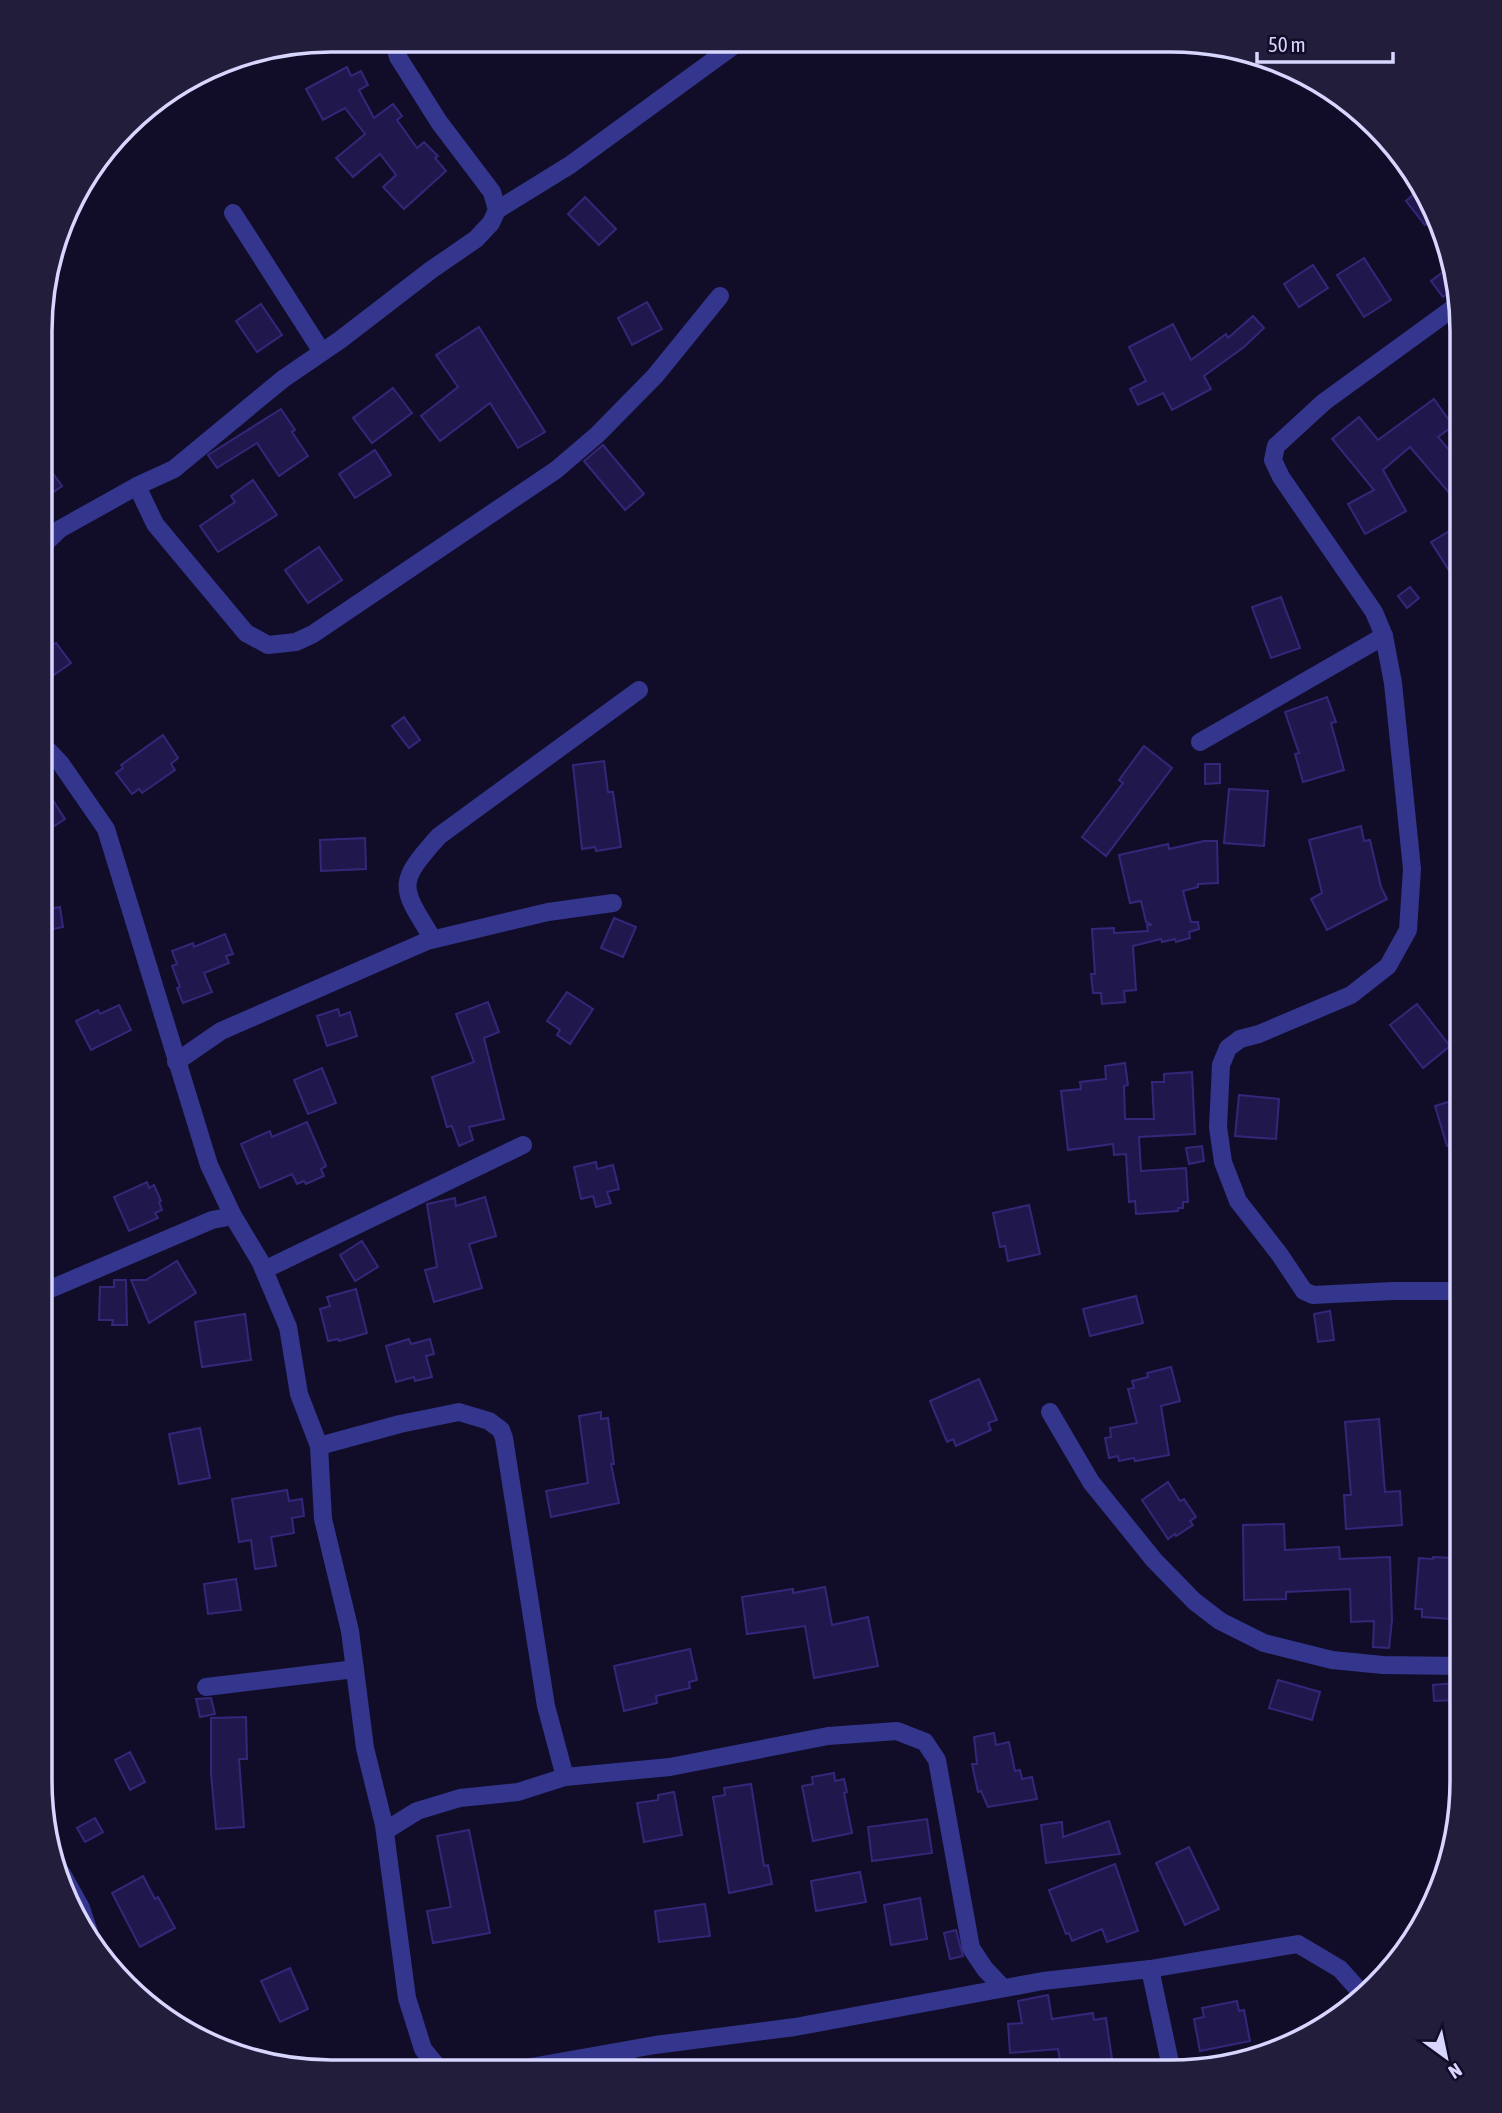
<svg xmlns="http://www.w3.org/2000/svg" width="1502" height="2113" font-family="'Asap Condensed',sans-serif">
  <rect width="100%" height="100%" fill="#110d29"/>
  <g fill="#20184c" stroke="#34277a" stroke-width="2">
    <path d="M347 67 351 76 361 71 368 85 359 90 374 118 393 104 402 116 397 120 417 148 424 142 438 156 435 158 446 171 404 209 383 187 396 175 380 154 353 177 336 158 365 134 345 108 323 120 306 89Z"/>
    <path d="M1420 189 1432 203 1435 217 1425 225 1406 201Z"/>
    <path d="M585 197 616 229 599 245 568 214Z"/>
    <path d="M1364 258 1391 300 1364 317 1337 275Z"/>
    <path d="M1313 265 1328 288 1299 307 1284 284Z"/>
    <path d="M1447 269 1452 290 1443 297 1431 281Z"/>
    <path d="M647 302 662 329 632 345 618 318Z"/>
    <path d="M261 304 282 335 257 352 236 321Z"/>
    <path d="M1253 316 1264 328 1244 347 1204 376 1211 389 1172 410 1163 393 1138 405 1130 389 1146 381 1129 347 1173 324 1191 360 1226 334 1228 338Z"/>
    <path d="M479 327 545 432 518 448 490 403 440 441 421 416 458 387 436 355Z"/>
    <path d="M393 388 412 413 372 443 353 418Z"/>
    <path d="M1434 399 1453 426 1438 437 1462 465V487L1451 495 1410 447 1383 470 1406 511 1365 534 1348 504 1374 490 1332 439 1359 417 1378 440Z"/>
    <path d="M281 409 295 430 292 432 308 456 279 476 257 443 217 468 208 455Z"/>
    <path d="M603 445 644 494 625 510 584 461Z"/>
    <path d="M375 450 391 475 355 498 339 474Z"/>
    <path d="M43 460 62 486 42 500V484Z"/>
    <path d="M253 480 277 515 218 552 200 526 235 502 231 496Z"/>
    <path d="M1451 530 1462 546V591L1431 542Z"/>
    <path d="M319 547 342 580 308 603 285 570Z"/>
    <path d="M1410 587 1419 598 1407 608 1398 596Z"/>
    <path d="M1281 597 1300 648 1271 658 1252 607Z"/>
    <path d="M42 633 51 646 56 643 71 663 42 683Z"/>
    <path d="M1327 697 1336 722 1331 723 1344 770 1303 782 1295 754 1299 753 1285 712Z"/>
    <path d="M404 717 420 740 409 748 392 726Z"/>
    <path d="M163 735 178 758 171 764 175 770 142 793 139 789 132 794 116 773 123 768 121 765Z"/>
    <path d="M1144 746 1172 768 1106 856 1082 837 1123 783 1119 780Z"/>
    <path d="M604 761 608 792H613L621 847 596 851 595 847 582 849 573 765Z"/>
    <path d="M1205 764H1220V783L1205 784Z"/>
    <path d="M1229 789 1268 791 1264 846 1224 843Z"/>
    <path d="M52 799 65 819 42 834V806Z"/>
    <path d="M1361 826 1364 841 1370 840 1381 887 1387 899 1327 930 1311 899 1322 893 1309 840Z"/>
    <path d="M365 838 366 869 321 871 320 840Z"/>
    <path d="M1204 841H1217L1218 883 1198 884V887L1183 891 1191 922H1198L1199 929 1189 932 1190 938 1176 942 1175 939 1162 942 1161 939 1133 946 1136 990 1124 991 1125 1002 1102 1004 1101 993H1093L1091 974H1095L1092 929 1114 928V933L1148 931 1147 925H1152L1146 922 1141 901 1130 903 1119 855 1168 844 1169 849Z"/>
    <path d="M60 907 63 927 42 931V910Z"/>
    <path d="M614 918 636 927 623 957 601 948Z"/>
    <path d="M225 934 233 954 226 956 229 963 204 973 212 992 183 1003 177 988 180 987 172 966 177 964 172 951 193 943 194 947Z"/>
    <path d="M567 992 593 1009 570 1044 557 1035 560 1030 547 1021Z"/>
    <path d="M488 1002 499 1032 484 1038 504 1119 469 1127 473 1140 459 1146 452 1126 447 1127 432 1077 474 1062 456 1014Z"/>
    <path d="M1417 1004 1450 1046 1423 1068 1390 1025Z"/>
    <path d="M119 1005 131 1030 91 1050 76 1021 98 1010 100 1014Z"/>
    <path d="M338 1009 340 1016 350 1012 357 1036 327 1046 317 1016Z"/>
    <path d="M1125 1063 1128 1085 1124 1086 1125 1119H1154L1152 1082H1164V1074L1192 1072 1195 1134 1139 1137 1141 1171 1186 1168 1188 1202H1183V1208H1178V1211L1136 1214 1135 1201 1129 1202 1126 1154 1114 1155 1113 1144 1068 1150 1061 1091 1081 1089 1080 1082 1106 1079 1105 1066Z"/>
    <path d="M322 1068 336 1103 308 1114 294 1080Z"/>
    <path d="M1239 1095 1279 1099 1276 1139 1235 1136Z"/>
    <path d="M1461 1098V1142L1447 1146 1435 1106Z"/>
    <path d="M307 1122 326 1166 321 1169 324 1176 306 1184 304 1181 297 1184 292 1174 260 1188 241 1144 270 1131 272 1137Z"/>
    <path d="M1202 1146 1204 1161 1189 1164 1186 1148Z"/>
    <path d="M596 1162 597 1169 613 1165 619 1189 607 1192 611 1203 596 1207 593 1196 581 1199 574 1167Z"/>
    <path d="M147 1182 149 1188 154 1185 161 1201 159 1202 162 1210 155 1213 158 1218 129 1231 114 1197Z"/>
    <path d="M485 1197 496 1236 469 1244 482 1288 434 1302 425 1270 437 1267 427 1204 455 1198 456 1206Z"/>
    <path d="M1029 1205 1040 1254 1008 1261 1005 1246 1000 1247 993 1213Z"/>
    <path d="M362 1241 378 1267 355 1281 340 1255Z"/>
    <path d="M177 1261 196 1293 149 1323 131 1280H146Z"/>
    <path d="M114 1280H126L127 1325H112L113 1320H99L100 1287H114Z"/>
    <path d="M356 1289 367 1333 339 1341 338 1339 328 1341 320 1309 330 1306 327 1297Z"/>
    <path d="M1136 1296 1143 1323 1090 1336 1083 1309Z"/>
    <path d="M1330 1311 1334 1340 1318 1342 1314 1314Z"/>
    <path d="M245 1314 251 1360 202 1367 195 1322Z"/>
    <path d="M409 1339 411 1344 430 1339 434 1354 426 1356 432 1377 415 1381 414 1377 396 1382 386 1346Z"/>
    <path d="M1171 1367 1180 1401 1161 1406 1169 1455 1135 1461 1134 1458 1119 1461 1118 1456 1109 1458 1105 1438 1111 1437 1110 1428 1137 1423 1128 1389 1134 1388 1132 1381 1148 1377 1147 1373Z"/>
    <path d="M979 1379 997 1420 988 1423 991 1430 956 1446 953 1439 947 1442 930 1401Z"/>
    <path d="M601 1412V1419L608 1418 614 1464H611L619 1503 551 1517 546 1491 588 1483 579 1416Z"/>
    <path d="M1379 1419 1385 1492 1400 1491 1402 1525 1346 1529 1344 1495H1351L1345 1422Z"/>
    <path d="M200 1428 210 1478 179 1484 169 1434Z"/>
    <path d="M1168 1482 1180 1501 1184 1499 1196 1517 1190 1521 1193 1525 1176 1536 1175 1534 1168 1539 1142 1500Z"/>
    <path d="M287 1490 289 1501 302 1499 304 1516 292 1518 294 1533 271 1537 276 1566 255 1569 251 1540 239 1542 232 1499Z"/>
    <path d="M1284 1524 1285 1550 1339 1547 1340 1559 1390 1557 1392 1620 1389 1648 1373 1647 1374 1621 1351 1622 1350 1589 1286 1592V1599L1244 1600 1243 1525Z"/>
    <path d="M1433 1557 1452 1558 1450 1577H1455L1451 1619 1422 1617V1609H1415L1419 1558 1433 1559Z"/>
    <path d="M236 1579 241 1610 208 1614 204 1584Z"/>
    <path d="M825 1587 832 1625 868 1617 878 1666 814 1678 805 1626 747 1634 742 1597 793 1589V1593Z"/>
    <path d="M690 1649 697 1680 689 1682 690 1688 656 1696 657 1703 624 1711 614 1666Z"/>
    <path d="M1278 1680 1320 1692 1312 1720 1269 1708Z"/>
    <path d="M1455 1683 1456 1700 1434 1701 1433 1685Z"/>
    <path d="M211 1698 215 1714 200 1717 196 1699Z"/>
    <path d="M246 1717 247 1759H239L244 1827 216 1829 211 1773V1718Z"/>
    <path d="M994 1733 996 1745 1009 1742 1015 1771 1020 1770 1022 1779 1032 1777 1037 1799 988 1807 981 1791 978 1792 972 1764H977L974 1737Z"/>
    <path d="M130 1752 145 1782 130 1790 115 1760Z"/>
    <path d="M834 1773 835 1781 844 1779 847 1792 844 1793 852 1833 813 1841 802 1786 813 1784 812 1777Z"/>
    <path d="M751 1784 764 1866 768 1865 772 1884 729 1893 713 1797 725 1795 724 1788Z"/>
    <path d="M674 1792 682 1835 644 1842 637 1803 658 1800V1795Z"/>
    <path d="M95 1818 103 1832 85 1842 77 1828Z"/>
    <path d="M927 1819 932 1853 872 1861 868 1827Z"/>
    <path d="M1109 1821 1120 1854 1046 1863 1041 1825 1062 1822 1063 1837Z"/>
    <path d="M469 1830 490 1933 433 1943 427 1911 451 1907 437 1836Z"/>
    <path d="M1189 1847 1219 1909 1185 1925 1156 1863Z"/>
    <path d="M1115 1864 1138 1931 1107 1942 1102 1929 1072 1941 1069 1933 1066 1934 1049 1890Z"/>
    <path d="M860 1872 866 1902 816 1911 811 1881Z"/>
    <path d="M143 1876 155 1899 158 1897 175 1928 140 1947 112 1893Z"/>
    <path d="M920 1898 927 1939 891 1945 884 1905Z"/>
    <path d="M705 1904 710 1936 659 1942 655 1911Z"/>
    <path d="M956 1930 963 1956 950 1959 944 1933Z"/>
    <path d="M290 1968 308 2009 280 2022 261 1981Z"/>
    <path d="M1048 1995 1052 2019 1093 2013 1094 2020 1106 2018 1114 2073 1062 2072 1058 2049 1010 2053 1008 2024 1022 2023 1018 2001Z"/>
    <path d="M1237 2001 1239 2011 1244 2010 1250 2041 1200 2051 1194 2019 1204 2017 1202 2008Z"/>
  </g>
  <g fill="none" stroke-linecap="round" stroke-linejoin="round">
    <g stroke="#34358d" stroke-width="18">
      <path d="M497 210 570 165 740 41"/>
      <path d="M233 213 322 352"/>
      <path d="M1456 306 1324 402 1276 446 1273 460 1281 477 1374 612 1384 636 1393 683 1412 869 1408 930 1388 966 1351 995 1259 1034 1240 1039 1228 1048 1221 1065 1218 1127 1223 1162 1238 1201 1280 1255 1304 1291 1313 1295 1393 1291H1461"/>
      <path d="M137 486 155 524 246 633 268 645 296 642 313 634 556 470 597 435 655 376 720 296"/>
      <path d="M42 546 60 529 137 486 174 469 283 379 340 340 431 270 476 239 491 223 497 210 492 192 439 122 398 57 393 40"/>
      <path d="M1200 742 1384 636"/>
      <path d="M42 744 61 764 106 829 209 1165 233 1216 260 1261 288 1327 299 1394 319 1446 323 1519 350 1631 365 1748 384 1825 407 1998 423 2049 441 2071"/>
      <path d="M433 939C400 886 396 884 439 836L639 690"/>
      <path d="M176 1062 221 1031 427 941 548 912 613 903"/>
      <path d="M264 1270 523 1145"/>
      <path d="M41 1289 48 1290 212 1220 233 1216"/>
      <path d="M1050 1412 1091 1482 1154 1560 1194 1601 1220 1621 1264 1643 1332 1660 1383 1665 1461 1666"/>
      <path d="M319 1446 400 1424 459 1412 489 1421 501 1430 504 1438 546 1706 565 1777"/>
      <path d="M206 1687 355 1669"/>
      <path d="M385 1831 417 1811 460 1798 518 1792 565 1777 670 1767 828 1736 897 1731 925 1742 937 1760 971 1948 985 1969 1003 1988"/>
      <path d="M62 1874 81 1908 89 1932"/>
      <path d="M1150 1969 1298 1944 1340 1969 1365 1997"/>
      <path d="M618 2052 637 2071"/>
      <path d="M509 2071 655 2045 795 2027 1043 1981 1150 1969 1172 2072"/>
    </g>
  </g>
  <path d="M0 0H1502V2113H0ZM331 52H1171A279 279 0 0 1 1450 331V1781A279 279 0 0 1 1171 2060H331A279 279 0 0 1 52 1781V331A279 279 0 0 1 331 52Z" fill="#211d3a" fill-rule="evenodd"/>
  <path fill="none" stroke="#d8d6ff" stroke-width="3.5" d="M331 52H1171A279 279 0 0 1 1450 331V1781A279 279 0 0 1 1171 2060H331A279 279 0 0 1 52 1781V331A279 279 0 0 1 331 52Z"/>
  <g transform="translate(1446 2057) rotate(147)" stroke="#110d29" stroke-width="5" paint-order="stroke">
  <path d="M0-5L12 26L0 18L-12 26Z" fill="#d8d6ff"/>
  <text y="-10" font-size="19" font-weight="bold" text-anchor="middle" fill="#d8d6ff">N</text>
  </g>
  <path d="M1257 52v10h136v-10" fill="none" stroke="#d8d6ff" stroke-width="3.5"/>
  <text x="1268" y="52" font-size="21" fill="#d8d6ff" stroke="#110d29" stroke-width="5" paint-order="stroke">50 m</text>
</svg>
